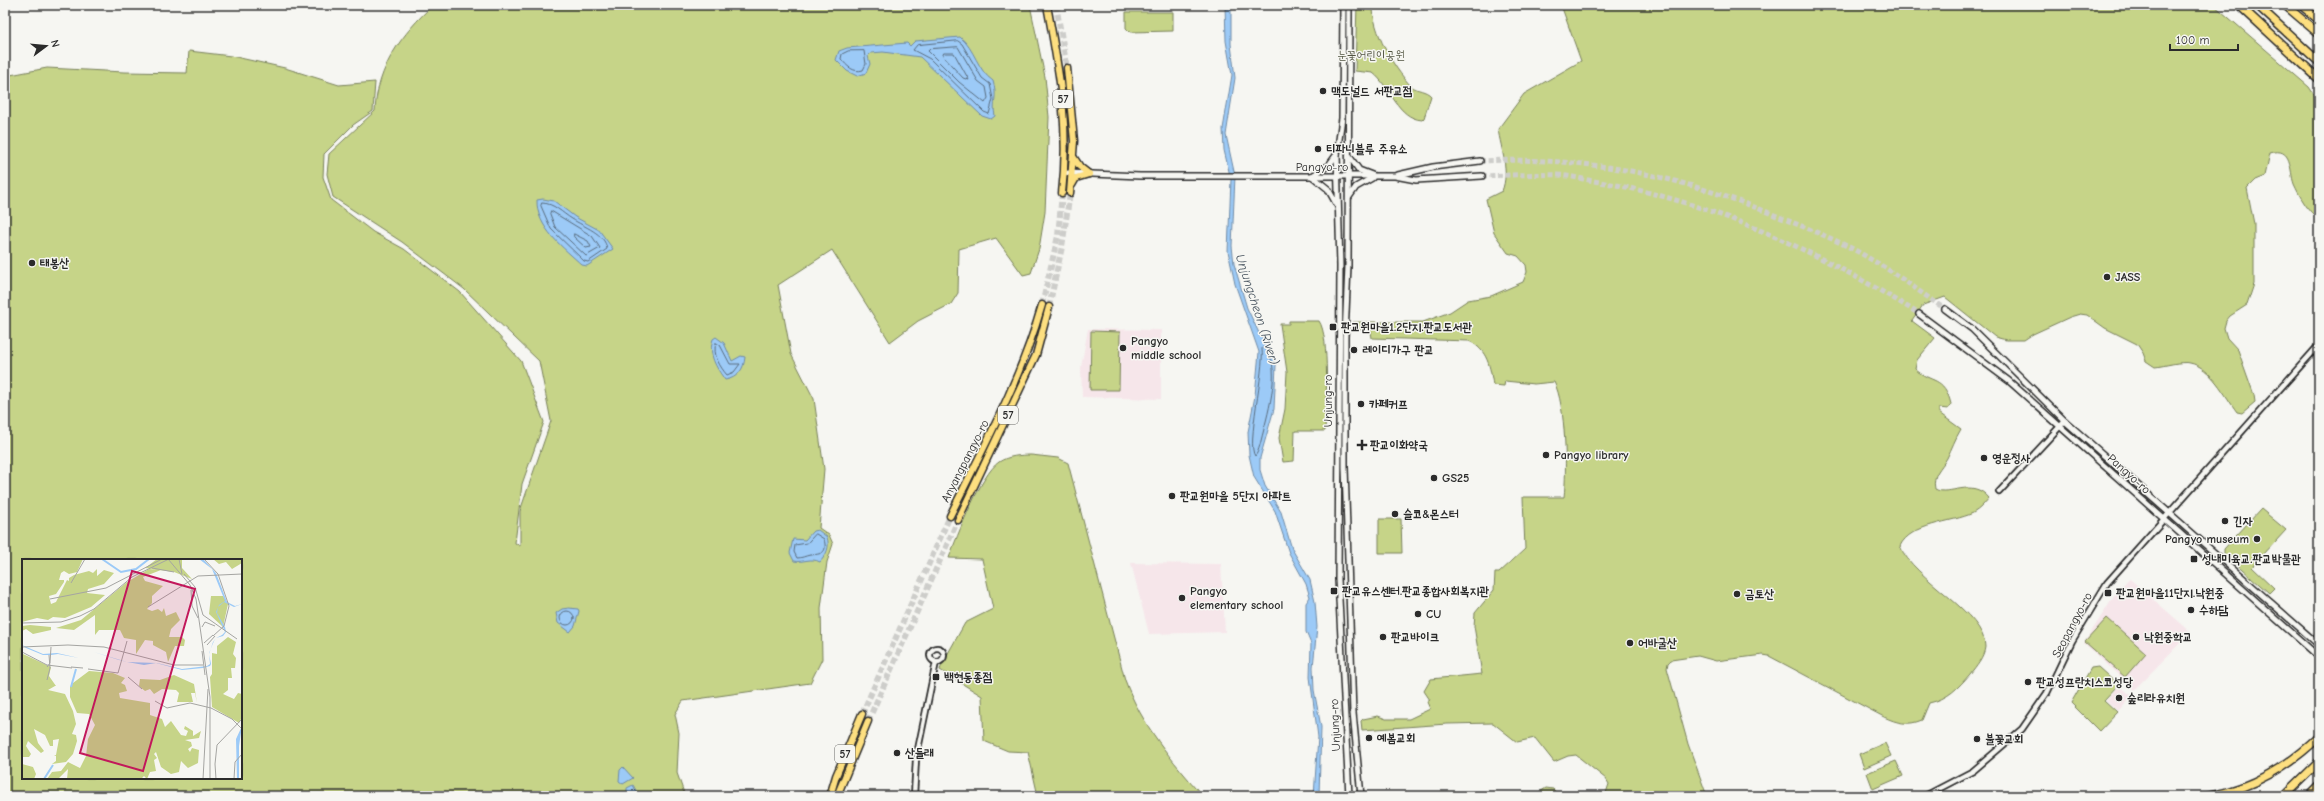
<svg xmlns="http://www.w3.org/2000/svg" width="2324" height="801" font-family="'Comic Neue','Poor Story',sans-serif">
  <rect width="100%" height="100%" fill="#f6f6f2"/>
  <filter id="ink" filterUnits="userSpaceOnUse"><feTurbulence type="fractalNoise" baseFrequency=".025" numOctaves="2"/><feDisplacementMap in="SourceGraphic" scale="8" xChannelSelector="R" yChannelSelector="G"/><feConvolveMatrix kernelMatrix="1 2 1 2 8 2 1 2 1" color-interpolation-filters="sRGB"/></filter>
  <g filter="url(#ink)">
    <g fill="#f6e6ea">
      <path d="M1088 329 1161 330V399L1082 397 1081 367Z"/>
      <path d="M1131 563 1221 564 1225 632 1149 634Z"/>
      <path d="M2130 579 2191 632 2134 690 2084 643 2120 587Z"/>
      <path d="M2119 685 2132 696 2118 711 2106 700Z"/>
    </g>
    <g fill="#c6d488" stroke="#78805a" fill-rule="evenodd">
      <path d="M433 5H1030L1045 77 1049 117 1045 212 1039 249 1031 273 1023 275 996 238 959 249 958 293 951 304 918 321 890 342 832 250 778 285 791 354 814 399 824 469 819 528 829 535 833 544 827 562 821 608 822 659 810 683 683 701 675 714 679 733 677 773 685 796H5V76L47 68 124 72 187 73 189 51 231 56 285 68 339 85 375 82 373 111 353 125 324 154 323 177 331 200 373 232 404 249 460 292 521 361 544 422 522 484 515 543 520 546V511L551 421 539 361 464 289 402 242 333 197 327 174 329 154 375 111C377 67 402 34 433 5ZM23 560H241V778H23Z"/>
      <path d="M1357 5H1373C1372 31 1393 67 1411 86 1417 91 1426 90 1431 96L1424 118 1422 120C1397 118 1391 87 1373 73L1355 71Z"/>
      <path d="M1561 5H2214L2309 87 2319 102V219C2308 212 2299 195 2294 184 2289 170 2293 146 2270 153L2265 176 2255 180 2247 188 2254 224V284L2247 305 2230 316 2226 321 2224 328 2227 338 2238 350 2254 395 2255 402 2242 413 2237 412C2225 396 2211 367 2190 363 2180 361 2165 366 2155 367L2146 361 2143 353 2137 344 2105 328 2087 315 2080 314 2070 317 2033 334 2024 340H2006L1995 337 1945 297 1923 305 1912 321 1935 338 1917 360 1915 369C1931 384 1944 375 1951 404L1948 409 1939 408V413L1961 429C1955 439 1952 448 1947 458 1941 469 1932 474 1935 489 1949 497 1972 477 1989 498 1984 504 1980 509 1973 513 1952 523 1911 523 1900 546 1913 579 1986 613 1985 647 1984 657 1976 666 1970 674 1958 688 1948 699 1929 703L1922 720C1908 726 1897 723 1884 717L1769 656 1763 655 1716 661 1698 656 1671 660 1668 663 1667 668 1688 744 1707 796H1605L1609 784 1606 779 1576 755 1568 756 1554 762 1535 738 1517 742 1493 723 1447 724 1362 730 1361 721 1363 719 1378 716 1386 719H1409L1430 709 1427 702 1430 700 1424 691 1431 679 1482 674 1474 626 1475 613 1494 590 1495 573H1499L1525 549 1523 497H1564C1567 471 1566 404 1554 382L1534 384 1505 381 1504 386 1493 385C1490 367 1488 350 1469 341L1372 338 1371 332 1353 328V322H1423L1450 312 1468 300 1491 296 1523 282 1527 272 1526 265 1518 256 1508 253 1494 233 1486 199 1502 191C1510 171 1501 149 1498 129L1524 94 1581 61Z"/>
      <path d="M1126 12H1173V31L1130 32 1126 28Z"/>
      <path d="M1289 321H1319C1330 336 1326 408 1325 431H1295L1294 461 1283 462 1279 438 1285 409 1287 372 1280 324H1289Z"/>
      <path d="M1091 331 1120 332 1119 390H1090Z"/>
      <path d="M1031 455 1058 458 1068 463 1125 680C1141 724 1172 761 1203 796H1038L1028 752 1008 751 984 741 982 696 940 670 942 664 965 623 993 609 982 559 949 558C957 536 981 474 999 462 1008 456 1020 455 1031 455Z"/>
      <path d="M2261 509 2286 530 2252 567 2274 588 2269 593 2224 553V549Z"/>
      <path d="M1379 519H1401L1402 553H1379Z"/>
      <path d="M2107 618 2146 653 2125 677 2085 642Z"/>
      <path d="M2098 667 2118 685 2104 700 2117 712 2099 731 2071 703 2091 668Z"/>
      <path d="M1885 743 1891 756 1864 768 1859 754Z"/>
      <path d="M1896 761 1903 776 1873 789 1867 773Z"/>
      <path d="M1546 788 1553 789 1557 794 1555 796 1535 795Z"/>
    </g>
    <g fill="#9ccaf7" stroke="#6f8aa5">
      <path d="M1225 5H1231V44L1235 78 1226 135 1235 176 1232 246 1234 264 1247 308 1259 333 1272 351 1276 365 1274 409 1260 458V470L1265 486 1281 512 1292 549 1310 580 1315 602 1317 627 1313 667 1314 690 1321 727 1319 796H1314L1318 737 1310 677 1311 644 1306 632V603L1310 597 1306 584 1289 553 1275 511 1254 477 1249 455 1248 432 1255 396 1259 352 1235 284 1228 251 1231 180 1224 150 1223 129 1232 75 1226 41Z"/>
      <path d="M960 37C975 49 977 70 993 81 998 98 992 102 995 116L991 119 982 116 920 57 883 52 871 53 868 56 870 64 866 73 857 76 847 71 836 60 839 51 847 48 907 43 910 46 915 41Z"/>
      <path d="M543 199 554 201 575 217 599 230 613 249 587 266 582 265C564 248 536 228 537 200Z"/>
      <path d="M716 337 724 343 732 361 741 356 745 357C744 369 738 378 725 380 716 367 708 355 713 339Z"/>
      <path d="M818 530 827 537C830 547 827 554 820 562 811 557 803 563 794 561L790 553 793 539 805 540 813 531Z"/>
      <path d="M569 608 578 609 579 611 575 626 570 632 558 623 556 613 562 609Z"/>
      <path d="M623 767 633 778 623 784 619 781 620 770Z"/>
      <path d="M633 785 639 796H627V788Z"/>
    </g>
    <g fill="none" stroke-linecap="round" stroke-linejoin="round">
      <g stroke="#586b7d" stroke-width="1">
        <path d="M958 41 962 44 982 78 990 84 993 99 989 114 984 112 930 59 913 50 917 45Z"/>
        <path d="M958 47 978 81 986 87 988 98 985 103 959 82 928 51 930 49Z"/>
        <path d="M864 51 866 64 863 70C853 73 847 66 841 59L842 54 848 51Z"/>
        <path d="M944 53H954L969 80 963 78 943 56Z"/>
        <path d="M542 203C554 203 562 213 572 219 584 227 605 233 607 249L588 262 584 261 551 229 541 206Z"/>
        <path d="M551 211 592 236 600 248 586 256 555 227 550 214Z"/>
        <path d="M574 234 588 241 591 247 586 248 574 237Z"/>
        <path d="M716 343 720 345 730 364H740L734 372 727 375C720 367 712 354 716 343Z"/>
        <path d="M1264 347C1283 363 1268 413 1263 433 1261 440 1259 452 1255 456 1246 445 1265 370 1262 349Z"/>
        <path d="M816 534 824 539C828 554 821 554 810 555 805 556 802 558 797 558L794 552 795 545 807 543Z"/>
        <circle cx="567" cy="618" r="7"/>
      </g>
      <g stroke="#cdcdca" stroke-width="5" stroke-dasharray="5 2.5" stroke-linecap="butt">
        <path d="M1480 161C1592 156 1682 176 1784 219 1814 231 1845 243 1872 260 1897 274 1921 293 1945 309"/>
        <path d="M1482 176C1507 175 1533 174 1558 175 1572 176 1586 180 1600 182 1713 202 1822 253 1919 314"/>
      </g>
      <g stroke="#cdcdca" stroke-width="6" stroke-dasharray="6 3" stroke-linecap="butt">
        <path d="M1056 5 1067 68"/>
        <path d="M1042 305 1058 236 1062 193"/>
        <path d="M1049 307 1062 247 1070 193"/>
        <path d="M862 714 950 516"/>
        <path d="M868 721 958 520"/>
      </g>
      <g stroke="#2b2b2b" stroke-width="8">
        <g id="tertiary">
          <path d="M1999 492 2065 421"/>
          <circle cx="937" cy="655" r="7"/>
          <path d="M914 796 916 759 936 662"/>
          <path d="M1925 796 1973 771 2022 729 2047 693 2072 641 2107 583 2319 345"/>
        </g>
      </g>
      <g stroke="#2b2b2b" stroke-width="8">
        <g id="secondary">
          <path d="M1343 5 1342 118 1337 154 1340 266 1338 579 1349 796"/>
          <path d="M1349 5 1348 266 1345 337V467L1353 713 1361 796"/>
          <path d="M1349 156 1359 170 1372 175"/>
          <path d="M1068 173 1140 176H1395L1416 180 1482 176"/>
          <path d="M1398 175 1433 167 1480 161"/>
          <path d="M1312 176 1328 189 1337 205"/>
          <path d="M1312 176 1329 165 1337 154"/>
          <path d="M1349 197 1356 187 1372 178"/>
          <path d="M1945 309 1972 329 2065 421 2319 645"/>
          <path d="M1919 314 2009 381 2319 657"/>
        </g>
      </g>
      <g stroke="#2b2b2b" stroke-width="9">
        <g id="primary">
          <path d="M1047 5C1059 71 1070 126 1062 193"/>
          <path d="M1067 68 1074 141 1070 193"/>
          <path d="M1074 158 1080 167 1089 174"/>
          <path d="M1072 185 1076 178 1089 174"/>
          <path d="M950 516C984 447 1021 379 1042 305"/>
          <path d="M958 520 1036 355 1049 307"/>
          <path d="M830 796 836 776 862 714"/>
          <path d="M837 796 868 721"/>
        </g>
      </g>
      <g stroke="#2b2b2b" stroke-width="10">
        <g id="motorway">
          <path d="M2239 5 2319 79"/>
          <path d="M2257 5 2319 62"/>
          <path d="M2285 5 2319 34"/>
          <path d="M2301 5 2319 20"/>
          <path d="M2210 796C2251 789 2290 765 2319 737"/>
          <path d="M2284 796 2319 762"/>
          <path d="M2309 796 2319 786"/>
        </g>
      </g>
      <use href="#tertiary" stroke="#f6f6f2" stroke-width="4.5"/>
      <use href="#secondary" stroke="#f6f6f2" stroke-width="5"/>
      <use href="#primary" stroke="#fddf80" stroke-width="6"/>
      <use href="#motorway" stroke="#fddf80" stroke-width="7"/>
    </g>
  </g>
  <g fill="#2b2b2b" stroke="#f6f6f2" stroke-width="1.5">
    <circle cx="1323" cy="91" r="4"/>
    <circle cx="1318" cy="149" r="4"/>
    <circle cx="32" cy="263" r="4"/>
    <circle cx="2107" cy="277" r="4"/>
    <rect x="1329" y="323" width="8" height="8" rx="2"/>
    <circle cx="1123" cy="348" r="4"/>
    <circle cx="1354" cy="350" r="4"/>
    <circle cx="1361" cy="404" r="4"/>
    <path d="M1360 439h4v4h4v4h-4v4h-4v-4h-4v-4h4z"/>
    <circle cx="1546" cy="455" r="4"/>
    <circle cx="1984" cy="458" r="4"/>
    <circle cx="1434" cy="478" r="4"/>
    <circle cx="1172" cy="496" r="4"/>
    <circle cx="1395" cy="514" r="4"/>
    <circle cx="2225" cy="521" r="4"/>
    <circle cx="2257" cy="539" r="4"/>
    <rect x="2190" y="555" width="8" height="8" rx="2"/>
    <rect x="1330" y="587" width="8" height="8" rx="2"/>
    <rect x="2104" y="589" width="8" height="8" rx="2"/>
    <circle cx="1737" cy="594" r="4"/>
    <circle cx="1182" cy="598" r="4"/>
    <circle cx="2191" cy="610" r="4"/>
    <circle cx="1418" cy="614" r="4"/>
    <circle cx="1383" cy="637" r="4"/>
    <circle cx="2136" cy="637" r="4"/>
    <circle cx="1630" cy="643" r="4"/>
    <rect x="932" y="673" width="8" height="8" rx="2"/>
    <circle cx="2028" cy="682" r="4"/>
    <circle cx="2119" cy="698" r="4"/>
    <circle cx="1369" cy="738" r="4"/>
    <circle cx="1977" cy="739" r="4"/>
    <circle cx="897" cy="753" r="4"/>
  </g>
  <g text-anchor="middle" stroke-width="3" stroke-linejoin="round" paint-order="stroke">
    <g fill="#f6f6f2" stroke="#686867" stroke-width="1">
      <rect x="1053" y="90" width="20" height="18" rx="3"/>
      <rect x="998" y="406" width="20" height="18" rx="3"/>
      <rect x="835" y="745" width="20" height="18" rx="3"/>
    </g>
    <g font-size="11" font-weight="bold" fill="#2b2b2b">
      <text x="1063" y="103">57</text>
      <text x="1008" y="419">57</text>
      <text x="845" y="758">57</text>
    </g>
    <g font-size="12" fill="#525542" stroke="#f6f6f2">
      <text x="1371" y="59">눈꽃어린이공원</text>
    </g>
    <g font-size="12" font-weight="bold" fill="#2b2b2b" stroke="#f6f6f2" text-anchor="start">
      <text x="1331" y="95">맥도널드 서판교점</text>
      <text x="1326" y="153">티파니블루 주유소</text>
      <text x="40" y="267">태봉산</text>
      <text x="2115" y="281">JASS</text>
      <text x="1341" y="331">판교원마을1.2단지.판교도서관</text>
      <text x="1131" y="345">Pangyo<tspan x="1131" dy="14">middle school</tspan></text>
      <text x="1362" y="354">레이디가구 판교</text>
      <text x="1369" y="408">카페커프</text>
      <text x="1370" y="449">판교이화약국</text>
      <text x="1554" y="459">Pangyo library</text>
      <text x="1992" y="462">영운정사</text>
      <text x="1442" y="482">GS25</text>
      <text x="1180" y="500">판교원마을 5단지 아파트</text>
      <text x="1403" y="518">슬코&amp;몬스터</text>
      <text x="2233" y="525">긴자</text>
      <text x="2249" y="543" text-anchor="end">Pangyo museum</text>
      <text x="2202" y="563">성내미육교.판교박물관</text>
      <text x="1190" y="595">Pangyo<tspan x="1190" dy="14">elementary school</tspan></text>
      <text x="1342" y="595">판교유스센터.판교종합사회복지관</text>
      <text x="2116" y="597">판교원마을11단지.낙원중</text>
      <text x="1745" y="598">금토산</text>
      <text x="2199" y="614">수하담</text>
      <text x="1426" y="618">CU</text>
      <text x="1391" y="641">판교바이크</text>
      <text x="2144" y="641">낙원중학교</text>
      <text x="1638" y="647">어바굴산</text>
      <text x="944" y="681">백현동종점</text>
      <text x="2036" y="686">판교성프란치스코성당</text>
      <text x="2127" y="702">숲리라유치원</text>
      <text x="1377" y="742">예봄교회</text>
      <text x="1985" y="743">불꽃교회</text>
      <text x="905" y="757">산들래</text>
    </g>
    <g font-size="12" fill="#2b2b2b" stroke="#f6f6f2">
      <text x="1322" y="171">Pangyo-ro</text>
      <text transform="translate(1328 401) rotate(-90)" y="4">Unjung-ro</text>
      <text transform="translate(965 461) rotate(-63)" y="4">Anyangpangyo-ro</text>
      <text transform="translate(2129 474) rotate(42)" y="4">Pangyo-ro</text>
      <text transform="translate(2072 625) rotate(-62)" y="4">Seopangyo-ro</text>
      <text transform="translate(1335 725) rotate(-92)" y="4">Unjung-ro</text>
    </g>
    <g font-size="13" font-style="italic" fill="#47535e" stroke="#f6f6f2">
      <text transform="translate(1258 309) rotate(72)" y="5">Unjungcheon (River)</text>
    </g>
  </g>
  <g transform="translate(22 559)">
    <rect width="220" height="220" fill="#f6f6f2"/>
    <path d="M0 0H61L55 13 47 15 42 12 39 14 37 21H42V23L34 35 27 37 29 45 34 43 45 21 47 22V19L52 16 67 12 71 14 75 10V17L82 11 92 14 82 25 66 30 65 34 83 36 69 48 43 59 31 58 26 61 15 59 0 63ZM135 0H160V9L170 20 152 13 123 9ZM191 0H220V4L210 10 204 3 197 5ZM127 10 139 11 121 18 123 22 141 27 130 37V44L125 50 130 52 136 50 140 53 142 49 144 57 154 53 158 61 149 70 147 78H160L163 81 162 87H153L146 103 144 93 131 86V82L123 81 114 95V81L102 79 98 71H77L73 76V56L52 71 34 69 59 61 105 23ZM189 37H201L206 45 201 68 187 55ZM8 66 29 68V71L11 75 4 70 0 72V67ZM206 78 214 83 211 95 214 99 213 109H209L210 119H206V131L201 135 212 140 216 134 220 135V158L217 164 190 148 188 118 190 115V94L195 95V87ZM1 95 29 108 27 117 34 127H47H33L26 131 43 135 51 152 54 165 50 175 54 176 55 182 51 195 44 203 30 205 34 202V197L32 196H34L37 180 31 181V187H28L23 176 12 170 16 184 22 192 19 194 6 182 4 187 9 195 7 198H0ZM67 112 91 114 103 119 99 124 103 126 105 132 97 134 98 139 128 144V156L140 160 143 168 149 162 159 176 164 177 166 172 162 170 163 167 171 172V177L179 172 177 179 163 181 169 183 170 187 166 190 168 193 170 189 177 191 176 204 166 209 159 202 157 213 149 215 139 208 134 193 132 195 135 199 132 201 134 212 128 213 125 220 122 217 119 220H45L46 210 36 220H25L30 213 39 212 46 203 58 209 64 197 66 180 73 166 67 155 55 154 48 138V128L51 124ZM152 116 172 125 175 144 173 134H169L171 143H155L157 134 154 131 140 130 132 135 128 130 123 132 117 127 118 120 138 121ZM0 205 11 208 14 215 12 220H0Z" fill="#c6d488"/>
    <path d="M177 0H181L194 14 205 43 213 47 220 45 212 48 202 43 196 48 195 54 203 68 204 73 201 77 194 79 191 83 187 95 189 105 188 107 181 109 160 111 134 104 122 106 105 103 97 101 72 93 57 99 41 96 36 95 29 96H21L4 89 0 86 21 95 35 94 57 99 72 93 105 103 135 104 160 110 185 107 188 105 187 94 192 82 194 79 200 76 203 73 194 53 197 46 203 42 190 10ZM220 167 217 187V220H215L214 180Z" fill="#9ccaf7"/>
    <path fill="none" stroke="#9ccaf7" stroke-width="2" d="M80 0 99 13 114 10 127 0M49 128 54 110M22 220 31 206"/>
    <path fill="none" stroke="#a5a5a2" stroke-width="1" d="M146 0 168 26 174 40 188 138V220M157 0 160 15M182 0 196 15 207 47 202 67 191 77M130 9 152 13M162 15 173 28 181 56 215 80M49 24 63 0M169 31 170 47 176 59M28 40 84 29 140 0M126 48 176 17 220 15M0 64 39 63 58 57 72 50 110 18 147 0M180 68 183 63 193 67M182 84 191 76M185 86 193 77M0 88 46 86 82 88 152 106H181M180 92 183 116M0 93 25 106 50 109M27 96 28 109M25 108 28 104 29 88M49 108 61 109M66 110 96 114M96 114 105 82M106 118 120 130M25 121 28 109M133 142 145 149 168 144 189 149 210 160 220 170M193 205 195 186 220 160M193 205 194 220M181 220 186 130M212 220 213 203 220 195"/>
    <path fill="#c2185b" fill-opacity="0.15" stroke="#c2185b" stroke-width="2" d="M110 12 173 30 121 212 58 194Z"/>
    <rect width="220" height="220" fill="none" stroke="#2b2b2b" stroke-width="2"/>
  </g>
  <rect width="2324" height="801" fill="none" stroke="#f6f6f2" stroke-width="20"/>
  <rect x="10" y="10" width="2304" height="781" fill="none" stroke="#2b2b2b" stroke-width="1.5" filter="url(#ink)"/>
  <g transform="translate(46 46) rotate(74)" stroke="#f6f6f2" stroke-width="3" paint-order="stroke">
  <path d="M0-3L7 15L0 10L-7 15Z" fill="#2b2b2b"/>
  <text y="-6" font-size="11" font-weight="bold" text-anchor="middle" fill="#2b2b2b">N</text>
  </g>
  <path d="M2170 44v6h68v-6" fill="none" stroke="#2b2b2b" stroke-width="2"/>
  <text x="2176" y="44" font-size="12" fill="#2b2b2b" stroke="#f6f6f2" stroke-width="3" paint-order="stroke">100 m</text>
</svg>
